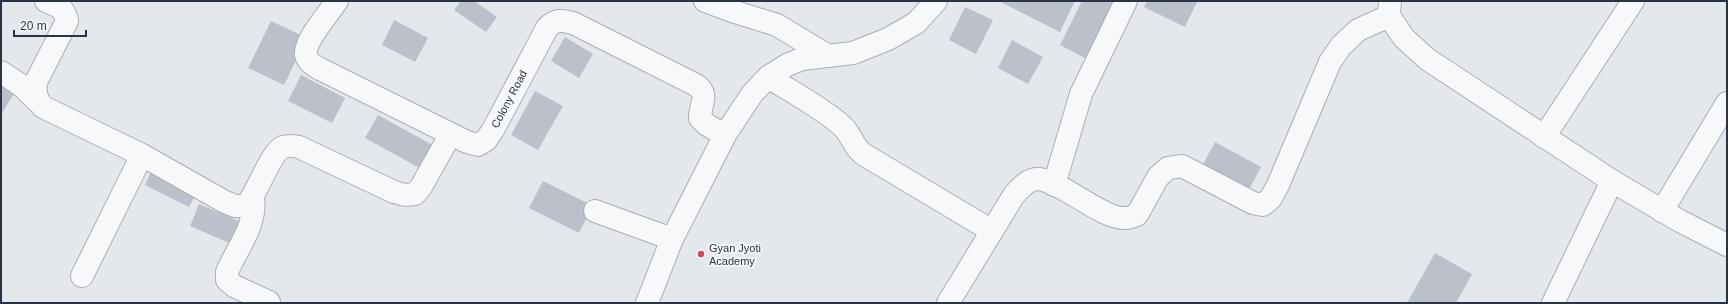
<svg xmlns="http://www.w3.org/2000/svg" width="1728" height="304" font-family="Helvetica,sans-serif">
  <rect width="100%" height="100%" fill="#e4e7ec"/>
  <g fill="#bbc0ca">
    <path d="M461 1H474L497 17 486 32 454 10Z"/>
    <path d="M999 1H1075L1060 32Z"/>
    <path d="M1082 1H1113L1116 3 1087 59 1060 45Z"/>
    <path d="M1147 1H1195L1197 2 1185 27 1144 7Z"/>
    <path d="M965 7 993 20 976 54 949 40Z"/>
    <path d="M394 20 428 38 415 62 382 45Z"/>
    <path d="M271 21 307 38 284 85 248 68Z"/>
    <path d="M565 37 593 54 579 78 551 61Z"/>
    <path d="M1012 40 1043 57 1028 84 998 68Z"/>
    <path d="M301 75 345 98 332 123 288 101Z"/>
    <path d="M1 77 18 87 1 115Z"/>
    <path d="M535 91 563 106 538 150 511 135Z"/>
    <path d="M378 115 438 148 425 171 365 138Z"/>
    <path d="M1215 142 1261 167 1246 195 1200 170Z"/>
    <path d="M151 172 196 194 189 207 145 185Z"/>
    <path d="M543 181 593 206 579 233 529 208Z"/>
    <path d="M199 204 246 224 236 246 190 226Z"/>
    <path d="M1435 253 1472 274 1456 303H1407Z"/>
  </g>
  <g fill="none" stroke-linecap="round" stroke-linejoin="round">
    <g stroke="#a9aeb7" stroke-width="24">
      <g id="minor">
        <path d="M46 1C58 6 65 8 67 21L36 82C35 93 36 99 43 107L142 155 225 202 235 206H246C257 193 271 152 283 147 289 145 294 146 299 147L394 192 405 195 415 194 421 187 450 135"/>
        <path d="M337 1C329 13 304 41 306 55 307 61 313 65 318 68L467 142 478 145 486 140 493 130 547 28C555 19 562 20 573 23L696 85C710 95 700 103 700 118L707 125 725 135"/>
        <path d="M705 1 732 11 777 25 828 56"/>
        <path d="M1390 1 1389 16 1404 38 1427 59 1612 181 1680 221 1727 245"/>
        <path d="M1 72 22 86 37 101"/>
        <path d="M768 77C792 92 819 106 841 125 852 134 851 144 863 154L992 231"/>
        <path d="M1544 137 1633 1"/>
        <path d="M1054 185 1081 94 1126 1"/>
        <path d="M253 198C257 225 237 248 227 272V280L234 286 269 302"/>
        <path d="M595 211 672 239"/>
        <path d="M1662 211 1727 103"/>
        <path d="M82 276 142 155"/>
        <path d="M647 303 672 239 725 135 752 94 768 77 787 65 802 59 853 53 888 39 916 23 936 1"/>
        <path d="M948 303 1014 195C1021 188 1028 178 1039 179 1063 182 1103 220 1126 218 1129 218 1134 216 1137 215L1158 177 1168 168 1182 166 1253 203 1263 205 1271 198 1278 185 1330 62 1341 46 1358 30 1389 16"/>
        <path d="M1553 303 1612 181"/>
      </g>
    </g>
    <use href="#minor" stroke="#f7f8fa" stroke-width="22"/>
  </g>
  <circle fill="#d1495b" stroke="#f4f6f9" stroke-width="1.5" cx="701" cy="254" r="4"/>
  <g text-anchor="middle" stroke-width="4" stroke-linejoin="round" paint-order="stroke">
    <g font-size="11" fill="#2b3445" stroke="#f4f6f9">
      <text transform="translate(509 99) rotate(-62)" y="4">Colony Road</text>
    </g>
    <g font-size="11" fill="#2b3445" stroke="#f4f6f9" text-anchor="start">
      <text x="709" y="252">Gyan Jyoti<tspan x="709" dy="13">Academy</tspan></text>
    </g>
  </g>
  <rect width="1728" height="304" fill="none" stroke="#2b3445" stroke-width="4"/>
  <path d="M14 30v6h72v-6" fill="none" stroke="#2b3445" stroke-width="2"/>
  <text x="20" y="30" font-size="12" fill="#2b3445" stroke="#f4f6f9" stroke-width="3" paint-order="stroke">20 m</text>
</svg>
